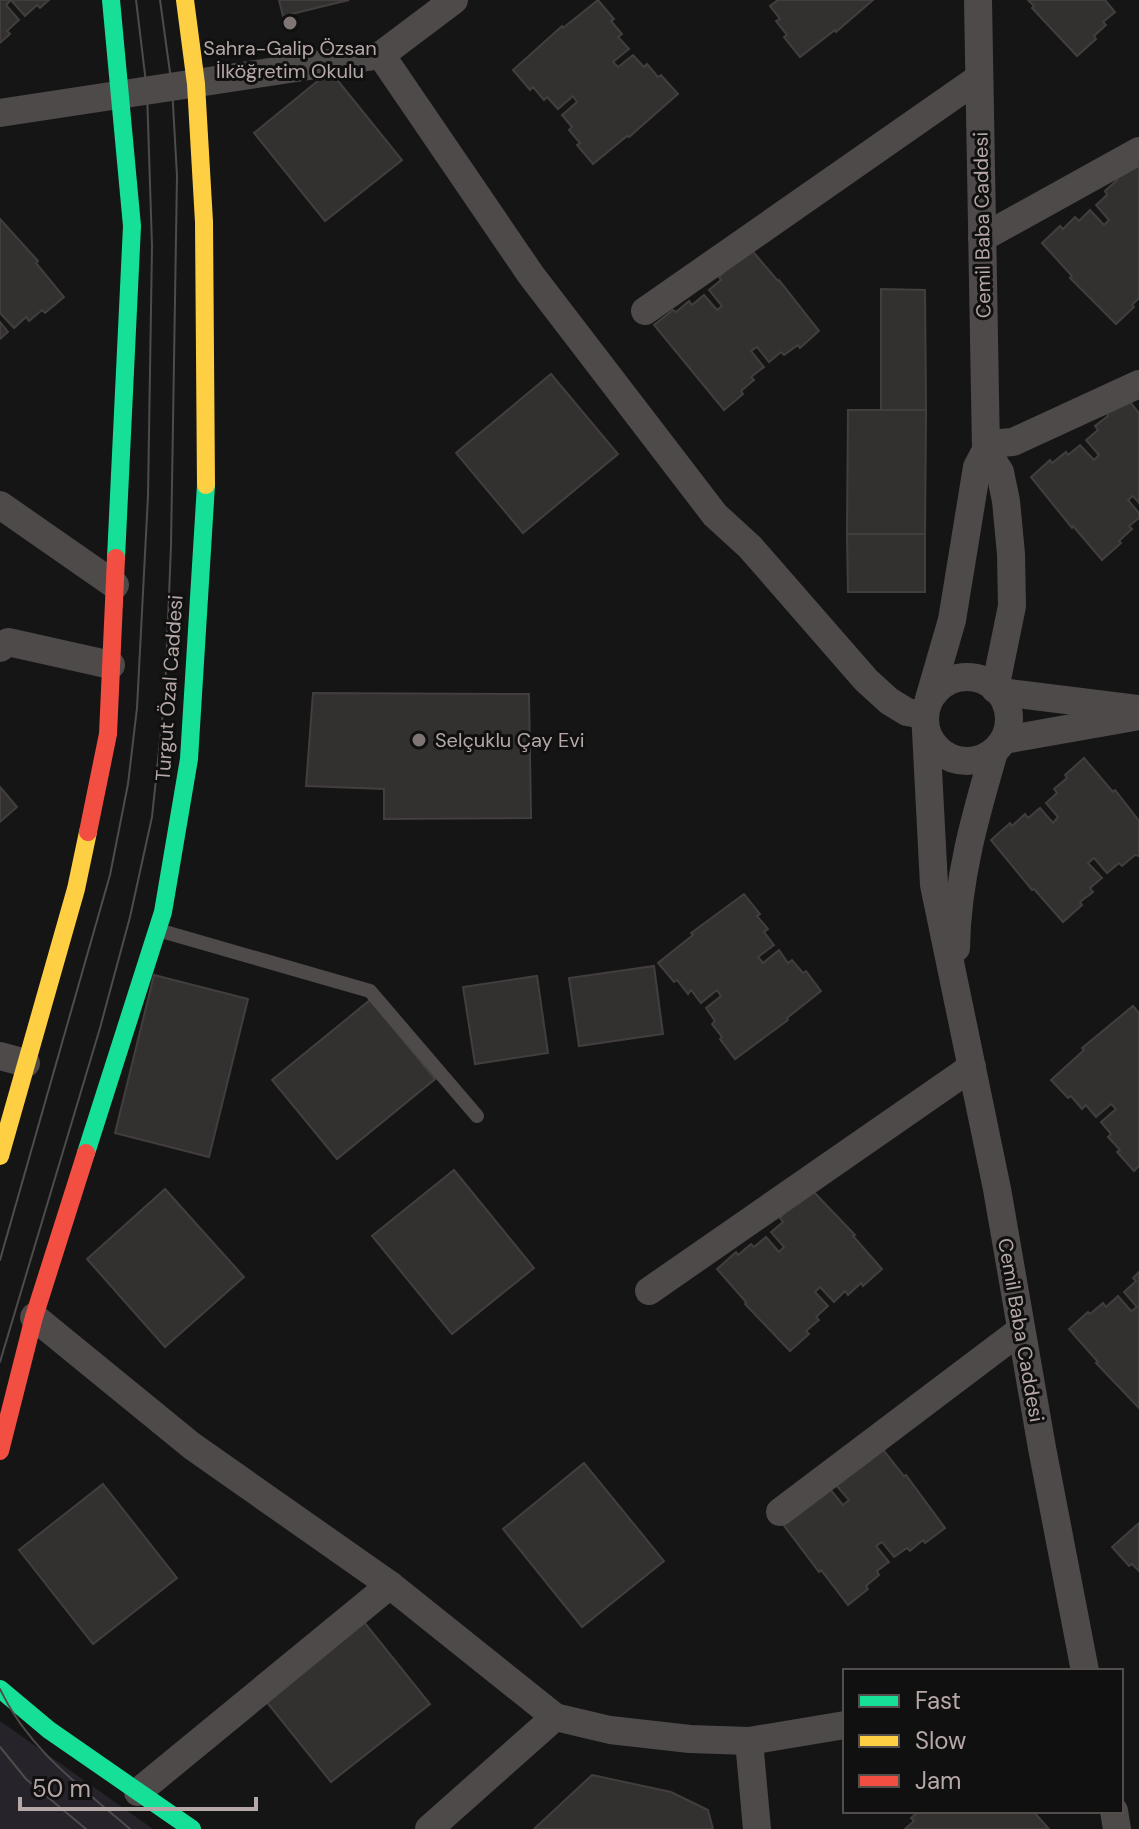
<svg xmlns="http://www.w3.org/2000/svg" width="1139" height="1829" font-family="'DM Sans',sans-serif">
  <rect width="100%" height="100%" fill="#161515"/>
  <path fill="#26232b" d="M0 1721 153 1829H0Z"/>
  <g fill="#333030" stroke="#423e3e" stroke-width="2">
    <path d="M0 0H49L40 8 37 5 25 16 11 0 6 5 19 20 7 31 10 34 0 43Z"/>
    <path d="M279 0H349L283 16Z"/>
    <path d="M598 0 614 19 611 21 622 34 618 37 629 49 613 62 618 67 633 55 644 67 647 64 658 77 661 75 678 94 629 137 627 136 593 164 577 145 580 143 569 130 572 127 562 115 577 102 573 96 558 109 547 97 544 100 533 87 530 90 513 70 562 26 563 28Z"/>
    <path d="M778 0H873L836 32 835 30 800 57 784 37 787 35 776 21 780 19 770 6Z"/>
    <path d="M1028 0H1105L1115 12 1103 22 1106 25 1094 36 1096 39 1077 56 1032 8 1034 6Z"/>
    <path d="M330 71 402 160 325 221 254 133Z"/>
    <path d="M1139 166V298L1132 305 1134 307 1116 324 1070 278 1072 276 1042 243 1060 226 1063 229 1075 217 1079 221 1090 210 1104 225 1109 220 1096 205 1107 195 1105 191 1117 180 1115 177Z"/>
    <path d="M0 219 38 261 36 263 64 297 45 313 42 310 29 321 26 317 14 328 0 313Z"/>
    <path d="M749 247 778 281 779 280 819 331 800 348 798 345 784 355 781 352 769 362 757 347 751 351 764 367 751 377 754 380 741 391 743 394 724 410 654 325 673 310 676 312 689 301 692 305 704 295 717 310 722 306 709 290 721 280 719 277Z"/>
    <path d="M881 289 925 290 926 410H881Z"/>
    <path d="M0 322 8 332 0 339Z"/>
    <path d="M551 374 618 454 523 533 456 453Z"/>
    <path d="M1125 396 1139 413V503L1133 496 1128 500 1139 513V518L1129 526 1132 529 1119 541 1121 543 1102 560 1073 526 1072 528 1031 477 1050 460 1052 463 1066 452 1068 455 1080 445 1094 460 1099 455 1086 440 1098 430 1095 426 1108 416 1106 413Z"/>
    <path d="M848 410H926L925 534H847Z"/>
    <path d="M847 534H925V592H848Z"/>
    <path d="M313 693 529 694 531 818 384 819V789L306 786Z"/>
    <path d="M1084 758 1113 792 1115 790 1139 821V856L1135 855 1122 866 1119 863 1107 873 1094 858 1088 863 1102 878 1090 888 1093 892 1080 902 1082 905 1063 922 1034 889 1032 890 991 840 1010 823 1012 826 1025 814 1028 818 1040 808 1053 823 1058 817 1046 803 1057 793 1054 789 1067 778 1065 775Z"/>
    <path d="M0 787 17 807 0 822Z"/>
    <path d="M744 894 760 914 757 916 768 929 764 932 774 945 758 957 763 963 779 950 788 963 792 960 803 973 806 971 821 991 787 1018 788 1020 735 1059 720 1039 722 1037 712 1024 715 1021 706 1008 721 996 717 990 701 1003 691 990 688 994 677 980 674 982 658 963 693 935 691 933Z"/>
    <path d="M654 966 663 1034 579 1046 569 978Z"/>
    <path d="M154 975 248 999 209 1157 115 1133Z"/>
    <path d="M537 976 548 1053 475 1064 463 987Z"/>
    <path d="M370 1000 435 1079 337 1159 272 1080Z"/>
    <path d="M1133 1006 1139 1013V1166L1134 1171 1117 1152 1120 1150 1108 1137 1111 1134 1101 1122 1116 1109 1111 1104 1096 1117 1086 1105 1082 1109 1071 1096 1068 1098 1051 1080 1084 1050 1082 1048Z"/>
    <path d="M454 1170 534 1268 452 1334 372 1236Z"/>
    <path d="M810 1188 855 1235 853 1236 882 1269 863 1286 861 1283 848 1295 845 1291 834 1302 820 1287 815 1292 828 1306 816 1317 819 1320 806 1331 809 1334 790 1351 745 1304 746 1302 717 1269 736 1252 738 1255 751 1244 754 1247 766 1237 779 1252 784 1247 771 1232 783 1222 780 1218Z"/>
    <path d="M165 1189 244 1277 165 1347 87 1259Z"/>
    <path d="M1139 1272V1408L1096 1363 1098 1362 1069 1329 1088 1312 1090 1314 1103 1303 1106 1307 1118 1296 1131 1311 1137 1307 1124 1292 1136 1281 1133 1278Z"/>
    <path d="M877 1442 904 1476 906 1475 945 1528 925 1543 923 1540 910 1551 907 1548 894 1557 882 1542 876 1546 889 1562 877 1571 879 1575 866 1586 868 1589 848 1605 821 1570 819 1572 779 1519 830 1489 843 1505 849 1500 836 1485Z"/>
    <path d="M584 1463 664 1561 582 1627 503 1529Z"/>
    <path d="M103 1484 177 1578 93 1644 19 1550Z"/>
    <path d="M1139 1523V1571L1132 1564 1129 1566 1112 1547Z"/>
    <path d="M364 1622 430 1704 331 1782 265 1700Z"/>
    <path d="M592 1775 671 1792 708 1810 713 1829H534Z"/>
    <path d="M919 1811H1033L1049 1829H905L914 1821 911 1818Z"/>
  </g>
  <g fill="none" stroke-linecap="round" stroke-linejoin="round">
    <path stroke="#4e4a4a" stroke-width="14" d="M158 930 370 991 477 1116"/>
    <g stroke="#4e4a4a" stroke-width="28">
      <path d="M454 0 381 55 531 275 715 515 750 547 866 680 889 701 907 712 924 715"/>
      <path d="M0 113 381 55"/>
      <path d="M982 238 1139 151"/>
      <path d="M645 311 979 78"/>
      <path d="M986 444 1013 442 1139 384"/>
      <path d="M986 450 1000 472 1006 501 1011 554 1012 606 995 689"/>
      <path d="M0 505 115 585"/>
      <path d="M0 648 8 642 111 665"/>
      <circle cx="967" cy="719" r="42"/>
      <path d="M1000 692 1139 709"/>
      <path d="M929 699 952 620 977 467 986 450 978 0"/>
      <path d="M926 731 934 885 997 1189 1042 1448 1085 1671"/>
      <path d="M1004 740 1134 717"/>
      <path d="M956 948C957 880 975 817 994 752"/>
      <path d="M0 1056 26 1063"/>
      <path d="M649 1291 972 1067"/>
      <path d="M34 1317 192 1446 390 1585 555 1717 610 1730 690 1739 749 1741 845 1725"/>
      <path d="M780 1512 1021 1330"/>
      <path d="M749 1741 757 1829"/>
      <path d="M138 1792 390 1585"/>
      <path d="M1114 1811 1117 1829"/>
      <path d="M429 1829 555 1717"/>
    </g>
    <g stroke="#16e098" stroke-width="18">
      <path d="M111 0 132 226 116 558"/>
      <path d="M86 1153 163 912 189 759 206 485"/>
      <path d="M0 1689 49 1730 192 1829"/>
    </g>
    <g stroke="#ffcf43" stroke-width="18">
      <path d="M185 0 196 84 204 222 206 485"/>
      <path d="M0 1156 76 889 88 832"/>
    </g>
    <g stroke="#f24e42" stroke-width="18">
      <path d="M88 832 108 734 116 558"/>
      <path d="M0 1451 34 1317 86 1153"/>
    </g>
    <g stroke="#4f4b4b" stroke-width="2">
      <path d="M0 1260 110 875 128 784 137 708 148 496 152 246 147 91 136 0"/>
      <path d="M0 1362 100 1028 130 917 152 817 165 694 171 546 177 176 172 87 160 0"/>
      <path d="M0 1689C28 1749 81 1787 130 1829"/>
      <path d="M0 1747 26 1779 86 1829"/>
    </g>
  </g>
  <g fill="#7e7574" stroke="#111010" stroke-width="3">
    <circle cx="290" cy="23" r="8"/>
    <circle cx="419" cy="740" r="8"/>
  </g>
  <g text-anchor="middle" stroke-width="6" stroke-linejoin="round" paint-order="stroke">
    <g font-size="20" fill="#b6a8a7" stroke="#111010">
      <text x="290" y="55">Sahra-Galip Özsan<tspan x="290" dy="23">İlköğretim Okulu</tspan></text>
      <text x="435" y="747" text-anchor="start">Selçuklu Çay Evi</text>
    </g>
    <g font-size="20" fill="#b6a8a7" stroke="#111010">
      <text transform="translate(982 225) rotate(-91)" y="7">Cemil Baba Caddesi</text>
      <text transform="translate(169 688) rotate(-86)" y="7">Turgut Özal Caddesi</text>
      <text transform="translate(1021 1330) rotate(80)" y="7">Cemil Baba Caddesi</text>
    </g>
  </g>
  <rect x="843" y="1669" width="280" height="144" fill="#111010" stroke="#534d4c" stroke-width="2"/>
  <rect x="859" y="1695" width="40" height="12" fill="#16e098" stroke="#534d4c" stroke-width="2"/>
  <text x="915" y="1709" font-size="24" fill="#b6a8a7">Fast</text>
  <rect x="859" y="1735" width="40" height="12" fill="#ffcf43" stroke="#534d4c" stroke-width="2"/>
  <text x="915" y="1749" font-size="24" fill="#b6a8a7">Slow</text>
  <rect x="859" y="1775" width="40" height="12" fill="#f24e42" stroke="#534d4c" stroke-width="2"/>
  <text x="915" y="1789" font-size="24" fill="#b6a8a7">Jam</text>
  <path d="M20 1797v12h236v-12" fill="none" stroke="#b6a8a7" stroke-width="4"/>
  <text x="32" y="1797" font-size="24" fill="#b6a8a7" stroke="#111010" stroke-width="6" paint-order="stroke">50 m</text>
</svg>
